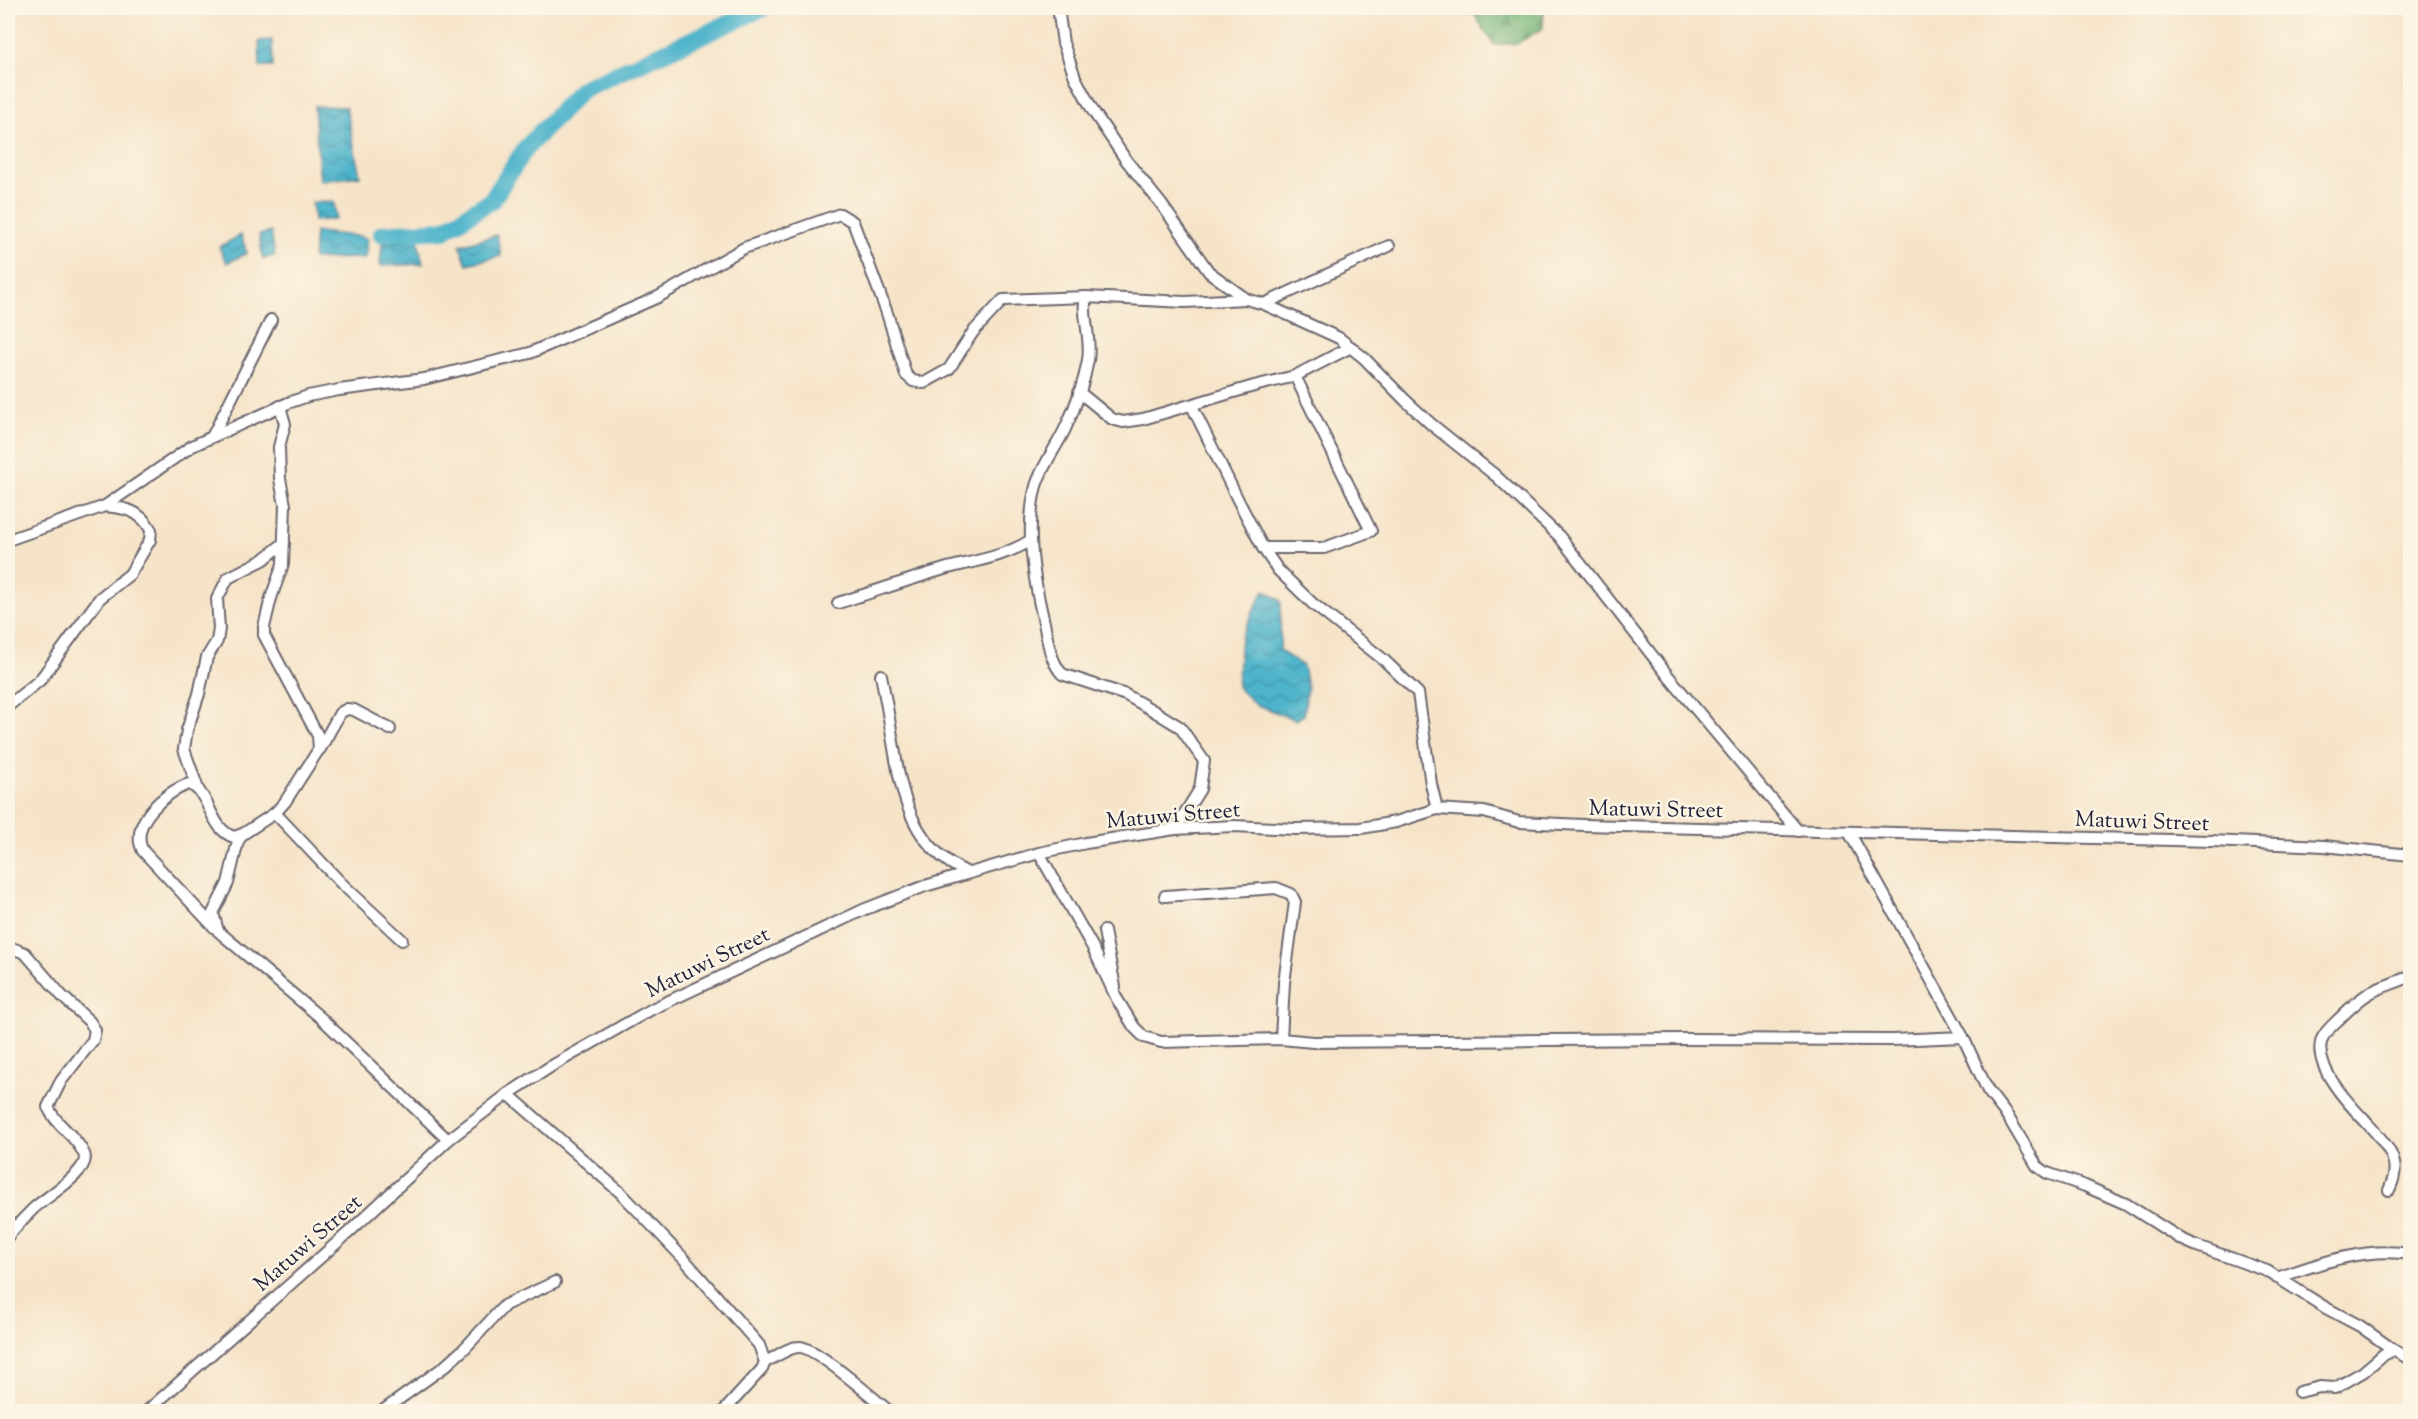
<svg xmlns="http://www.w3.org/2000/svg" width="2418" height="1419" font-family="'Sorts Mill Goudy',serif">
  <defs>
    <pattern id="forest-firs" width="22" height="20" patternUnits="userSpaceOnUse" patternTransform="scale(1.5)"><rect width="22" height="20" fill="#6eb072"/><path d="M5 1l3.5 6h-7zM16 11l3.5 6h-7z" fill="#5a8f5f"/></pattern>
    <pattern id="water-waves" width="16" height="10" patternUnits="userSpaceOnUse" patternTransform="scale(1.5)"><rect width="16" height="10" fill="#4db4cb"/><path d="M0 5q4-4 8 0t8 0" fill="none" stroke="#4092a6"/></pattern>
  </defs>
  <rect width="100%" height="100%" fill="#fcf5e5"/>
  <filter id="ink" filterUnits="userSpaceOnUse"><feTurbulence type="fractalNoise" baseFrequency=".0167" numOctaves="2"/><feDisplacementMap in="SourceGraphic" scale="12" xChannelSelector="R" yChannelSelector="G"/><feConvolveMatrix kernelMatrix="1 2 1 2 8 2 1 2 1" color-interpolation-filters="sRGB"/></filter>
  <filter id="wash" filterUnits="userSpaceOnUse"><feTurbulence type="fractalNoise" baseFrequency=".008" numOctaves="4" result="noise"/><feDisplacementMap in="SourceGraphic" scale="24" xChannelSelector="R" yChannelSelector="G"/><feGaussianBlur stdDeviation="1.35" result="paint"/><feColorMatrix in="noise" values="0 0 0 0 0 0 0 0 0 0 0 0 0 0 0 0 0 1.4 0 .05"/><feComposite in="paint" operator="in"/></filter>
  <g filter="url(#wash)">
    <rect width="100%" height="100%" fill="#f6e4c9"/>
    <path fill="url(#forest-firs)" stroke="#486956" stroke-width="1.5" d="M1455 8H1544L1543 28 1518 43 1494 45 1474 14H1458Z"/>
    <g fill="url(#water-waves)" stroke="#386b83" stroke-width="1.5">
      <path d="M272 40 273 67H260L259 41Z"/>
      <path d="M314 106 346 107 360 176 320 181Z"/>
      <path d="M334 201 336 219 314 221 312 203Z"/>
      <path d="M271 232 275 256 263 259 259 235Z"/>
      <path d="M315 232 358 236 368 239 365 258 313 259Z"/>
      <path d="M241 235 247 253 227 263 219 247Z"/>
      <path d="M497 235 501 256 467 264 460 245Z"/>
      <path d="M418 240 423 264 380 266 382 244Z"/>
      <path d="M1264 590 1281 601 1280 651 1303 666 1307 687 1304 715 1295 720 1255 704 1237 687 1241 637Z"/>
    </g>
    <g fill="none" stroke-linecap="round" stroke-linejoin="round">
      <path stroke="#4db4cb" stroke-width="18" d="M382 234 444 230 492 200 525 149 582 89 763 8"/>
    </g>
  </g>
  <g filter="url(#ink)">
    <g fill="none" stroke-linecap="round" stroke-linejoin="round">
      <g stroke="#6c666d" stroke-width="14">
        <g id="minor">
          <path d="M1058 8 1063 43 1075 77 1093 111 1126 160 1162 205 1209 272 1246 299 1264 304 1339 338 1364 358 1405 400 1431 424 1496 476 1559 536 1669 677 1798 831"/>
          <path d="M1264 304 1389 246"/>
          <path d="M1079 392 1112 419 1123 422 1143 419 1254 386 1295 376 1351 347"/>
          <path d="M280 406 285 424 279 447 280 479 285 505 283 564 271 598 264 627V635L318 736 319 749 285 802 275 813 243 834 238 841 228 883 213 913 218 931 321 1018 448 1140"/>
          <path d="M1192 406 1238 500 1263 548 1278 570 1313 604 1384 660 1418 693 1431 784 1437 809"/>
          <path d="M213 435 271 320"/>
          <path d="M8 540 105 506 192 446 288 403 308 396 339 390 424 379 530 353 658 297 744 248 840 214 853 222 887 313 906 375 913 381 924 383 949 369 973 332 1003 300 1086 297"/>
          <path d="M1263 548H1324L1371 531 1295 376"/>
          <path d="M838 603C873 592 908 580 944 569 974 561 1005 557 1031 540"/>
          <path d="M881 675C886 700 890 724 894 748 903 802 914 848 968 873"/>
          <path d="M8 706 40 680 100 598 130 574 150 540 151 530C140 510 125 508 105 506"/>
          <path d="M320 749 340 713 347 709 354 710 390 729"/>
          <path d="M198 789 184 749 187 730 199 694 207 657 217 641 219 629 217 599 228 578 263 560 284 543"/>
          <path d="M275 813 341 883 402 940"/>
          <path d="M1175 829 1200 789 1204 761 1180 727 1154 711 1126 695 1062 674C1048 658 1047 633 1042 614 1033 575 1025 526 1036 486 1042 466 1056 448 1065 429 1075 408 1084 383 1088 360 1092 340 1081 311 1086 297L1185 302 1246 299"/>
          <path d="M1849 832 1963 1037 1988 1091 2008 1117 2037 1166 2047 1173 2085 1186 2126 1204 2181 1239 2197 1246 2267 1271 2326 1308 2360 1326 2395 1351 2410 1359"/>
          <path d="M1039 853 1092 946 1117 999 1134 1027 1144 1037 1161 1042 1281 1039 1313 1042 1684 1039 1892 1040 1963 1037"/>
          <path d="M1165 896 1276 888 1291 894 1295 902 1284 983 1281 1039"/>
          <path d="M214 927 143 851C128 824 166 791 189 784 210 791 209 829 234 837L243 834"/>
          <path d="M1104 931 1115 987"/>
          <path d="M508 1094 621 1193 684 1259 759 1345 765 1362 762 1369 723 1412"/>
          <path d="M2389 1190C2393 1181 2396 1173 2394 1163 2391 1148 2376 1133 2366 1122 2349 1104 2312 1066 2322 1039 2325 1031 2334 1024 2340 1018 2349 1009 2357 1001 2368 994 2381 986 2397 983 2410 976"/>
          <path d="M8 1236C16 1226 24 1218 33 1209 44 1198 92 1171 84 1154 76 1135 56 1126 48 1107L61 1081 93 1040 95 1030 90 1022 62 996 25 953 9 947"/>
          <path d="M2277 1278C2320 1263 2364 1247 2410 1254"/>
          <path d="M765 1362C775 1358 788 1347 799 1347 815 1346 874 1399 890 1412"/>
          <path d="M2299 1392 2320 1387 2335 1388 2363 1372 2384 1354 2395 1351"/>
          <path d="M146 1412 348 1233 448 1140 508 1094 550 1067 652 1009 863 910 925 886 1039 853 1086 843 1175 829 1234 826 1296 829 1361 828 1396 822 1437 809 1484 812 1519 822 1583 825 2211 841 2324 846 2410 855"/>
          <path d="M381 1412 444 1367 464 1349 505 1305 555 1282"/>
        </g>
      </g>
      <use href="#minor" stroke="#fff" stroke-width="10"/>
    </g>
  </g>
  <g text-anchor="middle" stroke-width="5" stroke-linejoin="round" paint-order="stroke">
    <g font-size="22" fill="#22223b" stroke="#fcf5e5">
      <text transform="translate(1656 808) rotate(1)" y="8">Matuwi Street</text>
      <text transform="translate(1173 814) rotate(-5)" y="8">Matuwi Street</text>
      <text transform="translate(2142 820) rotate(2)" y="8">Matuwi Street</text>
      <text transform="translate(707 961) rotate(-26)" y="8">Matuwi Street</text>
      <text transform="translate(307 1242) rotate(-41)" y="8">Matuwi Street</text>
    </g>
  </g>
  <rect width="2418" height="1419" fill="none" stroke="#fcf5e5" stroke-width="30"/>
</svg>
